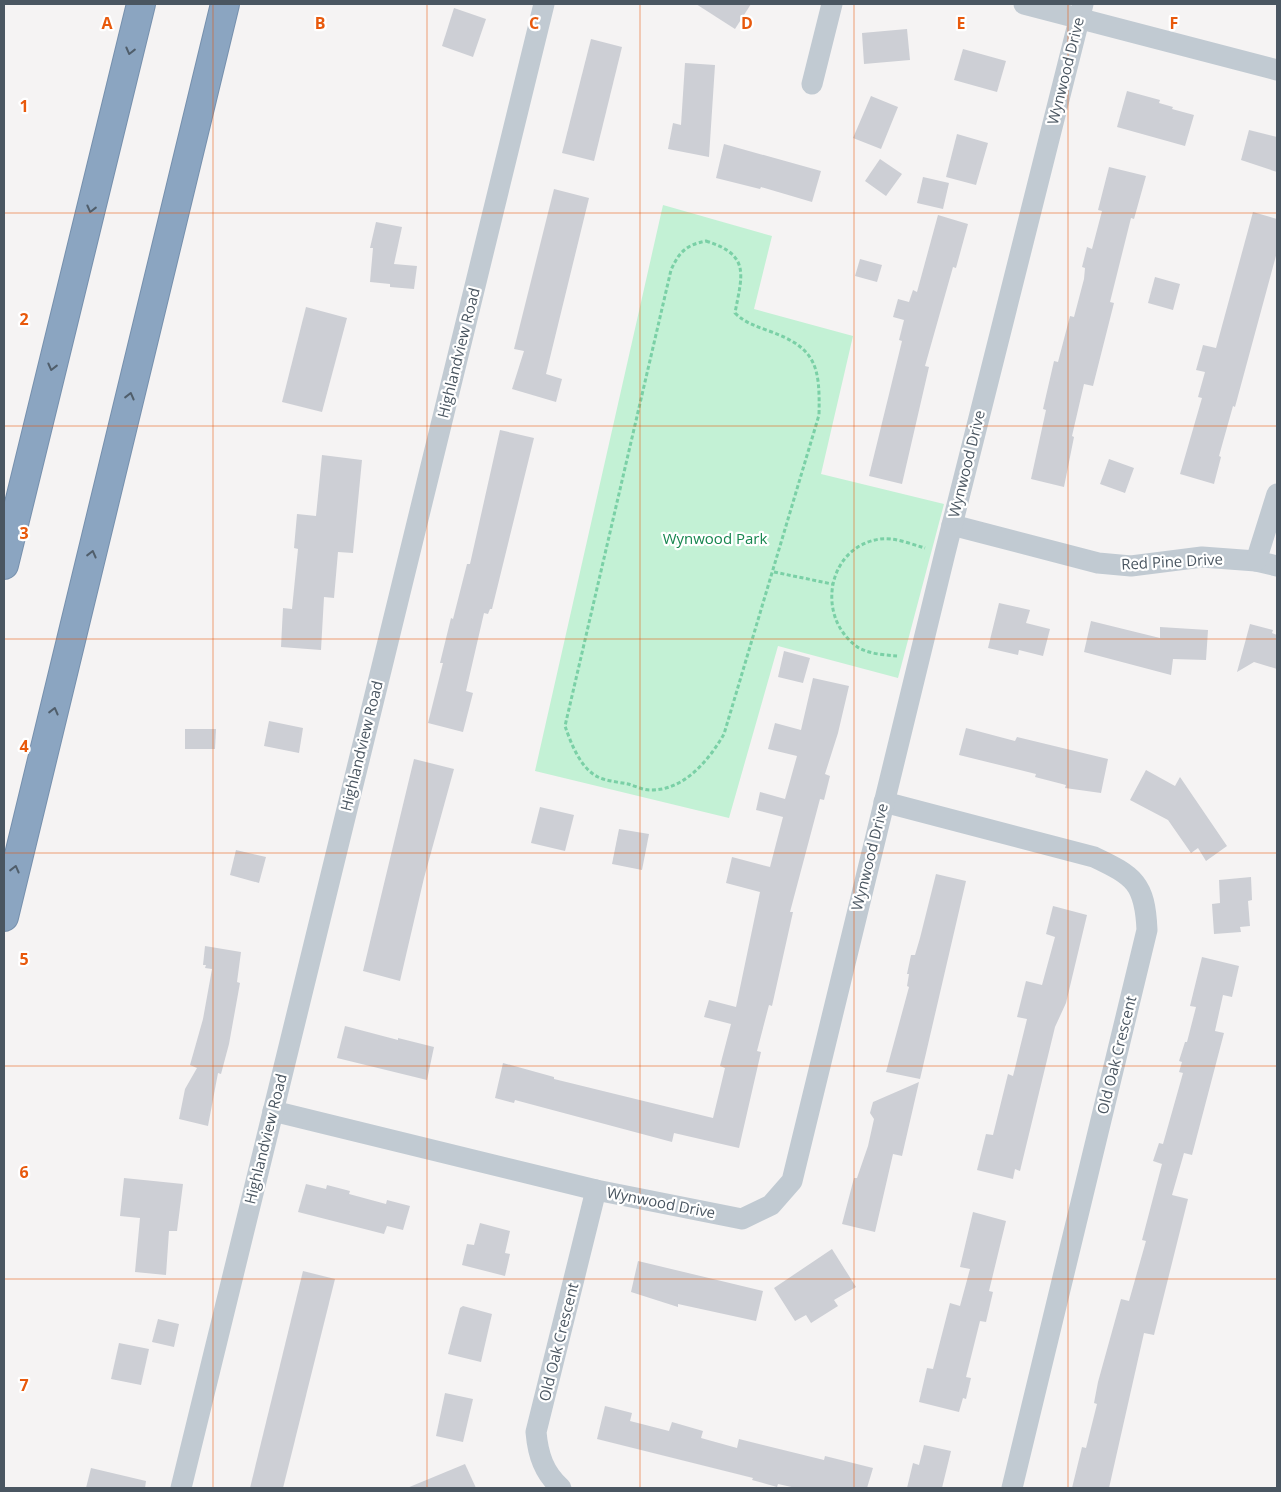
<svg xmlns="http://www.w3.org/2000/svg" width="1281" height="1492" font-family="'Open Sans',sans-serif">
  <rect width="100%" height="100%" fill="#f5f3f3"/>
  <path fill="#c3f1d5" d="M663 205 772 236 754 309 853 336 821 474 944 504 898 678 778 646 729 818 535 771Z"/>
  <g fill="#cdcfd5">
    <path d="M696 4H751L735 29Z"/>
    <path d="M454 8 486 19 473 57 442 46Z"/>
    <path d="M907 29 910 60 864 64 862 33Z"/>
    <path d="M591 39 622 47 594 161 562 153Z"/>
    <path d="M963 49 1006 61 997 92 954 80Z"/>
    <path d="M685 63 715 65 709 157 668 149 673 123 681 125Z"/>
    <path d="M1127 91 1160 100 1159 103 1173 107 1172 109 1194 115 1185 146 1117 127Z"/>
    <path d="M871 96 898 107 881 149 853 138Z"/>
    <path d="M1249 130 1277 137V172L1241 160Z"/>
    <path d="M957 134 988 143 976 185 946 177Z"/>
    <path d="M724 144 821 171 812 202 761 187 760 189 716 178Z"/>
    <path d="M880 159 902 174 886 196 865 181Z"/>
    <path d="M1109 167 1146 176 1134 219 1131 218 1110 302 1114 303 1093 386 1084 384 1072 436 1074 437 1064 487 1031 479 1046 410 1043 409 1054 361 1058 362 1070 316 1074 317 1084 279 1085 268 1082 267 1087 247 1092 249 1102 211 1098 210Z"/>
    <path d="M923 177 949 183 943 209 917 203Z"/>
    <path d="M554 189 589 198 546 374 562 379 556 402 512 389 524 351 514 349Z"/>
    <path d="M1253 212 1277 219V252L1235 407 1233 406 1219 456 1221 457 1214 484 1180 474 1202 398 1198 397 1205 372 1196 370 1203 345 1216 348Z"/>
    <path d="M938 215 968 224 956 268 953 267 925 366 929 367 902 484 869 476 902 341 899 340 904 320 893 317 898 299 909 302 913 290 917 292Z"/>
    <path d="M376 222 402 227 394 264 417 266 414 289 390 287V284L370 282 373 248H370Z"/>
    <path d="M860 259 882 265 877 282 855 276Z"/>
    <path d="M1155 277 1180 284 1173 310 1148 303Z"/>
    <path d="M306 307 347 318 322 412 282 402Z"/>
    <path d="M500 430 534 438 492 609H490L488 614 484 613 466 691 473 693 463 732 428 723 443 663H440L451 618 453 619 467 564H470Z"/>
    <path d="M322 455 362 460 353 553 338 552 334 598 324 597 321 650 281 647 283 608 292 609 298 549 294 548 297 514 316 516Z"/>
    <path d="M1109 459 1134 468 1125 493 1100 484Z"/>
    <path d="M999 603 1030 610 1026 623 1050 629 1043 656 1019 650 1018 655 988 648Z"/>
    <path d="M1091 621 1160 638V627L1208 630 1206 660 1173 659 1171 675 1084 652Z"/>
    <path d="M1250 624 1273 630 1272 633 1277 635V669L1254 662 1237 672Z"/>
    <path d="M784 651 810 658 803 683 778 677Z"/>
    <path d="M813 678 849 686 838 733 825 774 830 776 824 800 820 799 790 912H793L772 1006 769 1005 757 1051 761 1052 739 1148 674 1133 672 1142 515 1100 514 1103 495 1098 503 1063 554 1077V1079L713 1118 725 1068 720 1066 731 1024 704 1017 709 1000 736 1007 760 892 726 883 732 857 770 867 783 817 756 810 760 792 785 799 797 756 768 749 775 723 801 730Z"/>
    <path d="M269 721 303 728 299 753 264 746Z"/>
    <path d="M966 728 1015 741 1017 737 1108 759 1101 793 1065 788 1066 785 1035 777 1036 774 959 755Z"/>
    <path d="M185 729H216L215 749H185Z"/>
    <path d="M414 759 454 769 424 878 400 981 363 971Z"/>
    <path d="M1146 770 1175 786 1180 777 1227 846 1206 861 1198 848 1191 853 1168 820 1130 800Z"/>
    <path d="M540 807 574 815 565 851 531 843Z"/>
    <path d="M619 829 649 834 642 870 612 864Z"/>
    <path d="M236 850 266 857 259 883 230 875Z"/>
    <path d="M936 874 966 881 920 1079 886 1072 909 987 907 986 909 974H907L911 955H915L920 938Z"/>
    <path d="M1251 877 1252 900 1248 901 1250 926 1240 927 1241 932 1214 934 1212 904 1220 903 1219 880Z"/>
    <path d="M1053 906 1087 915 1066 1003 1055 1027 1020 1171 1015 1169 1013 1179 977 1170 986 1134 993 1135 1008 1074 1013 1076 1027 1019 1017 1017 1026 981 1042 985 1055 937 1046 934Z"/>
    <path d="M205 946 241 952 237 982 240 983 229 1044 221 1074 218 1073 208 1126 179 1119 185 1089 197 1068 190 1065 203 1019 212 969 205 968 206 965H203Z"/>
    <path d="M1202 957 1239 966 1232 997 1223 995 1215 1031 1224 1033 1192 1155 1184 1153 1172 1195 1188 1199 1154 1335 1144 1333 1109 1488H1072L1082 1447 1086 1448 1097 1404 1094 1403 1098 1382 1121 1299 1129 1301 1146 1241 1142 1240 1162 1164 1153 1161 1159 1143 1163 1144 1183 1073 1179 1072 1182 1062 1179 1061 1185 1042H1187L1196 1007 1190 1006Z"/>
    <path d="M345 1026 398 1040V1038L434 1047 427 1080 337 1058Z"/>
    <path d="M919 1082 902 1156 893 1154 875 1232 842 1224 854 1178H857L868 1146 874 1119 870 1113 873 1102Z"/>
    <path d="M124 1178 183 1184 177 1231H169L166 1275 135 1272 140 1218 120 1216Z"/>
    <path d="M306 1184 326 1189 327 1185 350 1191 349 1194 386 1204 387 1200 410 1206 403 1230 387 1226 384 1234 298 1212Z"/>
    <path d="M973 1212 1006 1221 989 1291 993 1292 986 1322 980 1321 966 1377 971 1378 966 1399 963 1398 959 1412 919 1402 927 1368 933 1369 950 1303 960 1306 970 1269 960 1267Z"/>
    <path d="M480 1223 510 1231 505 1253 510 1254 505 1276 462 1265 467 1244 474 1245Z"/>
    <path d="M832 1249 856 1287 834 1300 838 1306 811 1323 806 1315 795 1321 774 1288Z"/>
    <path d="M638 1261 763 1291 756 1321 678 1304V1307L631 1292Z"/>
    <path d="M303 1271 335 1279 289 1464 283 1488H250Z"/>
    <path d="M463 1306 492 1314 481 1362 448 1354 460 1308Z"/>
    <path d="M158 1319 179 1324 174 1347 152 1342Z"/>
    <path d="M119 1343 149 1349 141 1385 111 1379Z"/>
    <path d="M445 1393 473 1399 463 1442 436 1436Z"/>
    <path d="M605 1406 632 1413 630 1421 669 1431 672 1422 703 1431 701 1438 737 1448 739 1439 824 1460 825 1456 873 1468 867 1488H796L778 1484 777 1487 752 1480 753 1478 597 1439Z"/>
    <path d="M924 1445 951 1451 942 1488H907L913 1463 919 1465Z"/>
    <path d="M465 1464 476 1488H407Z"/>
    <path d="M91 1468 146 1481 145 1488H86Z"/>
  </g>
  <g fill="none" stroke-linecap="round" stroke-linejoin="round">
    <g stroke="#7690ad" stroke-width="30">
      <g id="motorway">
        <path d="M4 565 141 4"/>
        <path d="M4 917 225 4"/>
      </g>
    </g>
    <g stroke="#7ad0a6" stroke-width="3" stroke-dasharray="4 2.5" stroke-linecap="butt">
      <path d="M706 241C751 255 742 275 735 313 745 323 756 326 769 331 817 348 820 367 819 415L724 734C709 760 684 791 650 790 643 790 635 786 628 784 618 782 606 781 598 777 580 768 571 743 565 726L671 270C679 252 686 245 706 241Z"/>
      <path d="M774 572 832 584"/>
      <path d="M897 656C885 655 870 654 859 648 815 619 826 547 880 539 894 537 911 544 925 548"/>
    </g>
    <g stroke="#c1cad2" stroke-width="21">
      <path d="M1024 4 1277 70"/>
      <path d="M812 84 832 4"/>
      <path d="M952 525 1098 563 1131 566 1202 557 1256 561 1277 566"/>
      <path d="M1256 561 1277 494"/>
      <path d="M884 802 1094 857C1134 876 1145 883 1147 930L1012 1488"/>
      <path d="M273 1111 596 1190 742 1219 771 1205 792 1181 945 553 1083 4"/>
      <path d="M181 1488 544 4"/>
      <path d="M561 1488C544 1473 538 1455 536 1432L596 1190"/>
    </g>
    <use href="#motorway" stroke="#8ba5c1" stroke-width="28"/>
  </g>
  <defs><path id="oneway-chevron" d="M-2-3.5L2.5 0L-2 3.5" fill="none" stroke-width="1.6" stroke-linecap="round" stroke-linejoin="round" transform="scale(1.25)"/></defs>
  <g stroke="#505e6b">
    <use href="#oneway-chevron" transform="translate(130 51) rotate(104)"/>
    <use href="#oneway-chevron" transform="translate(91 209) rotate(104)"/>
    <use href="#oneway-chevron" transform="translate(52 367) rotate(104)"/>
    <use href="#oneway-chevron" transform="translate(130 396) rotate(-76)"/>
    <use href="#oneway-chevron" transform="translate(92 554) rotate(-76)"/>
    <use href="#oneway-chevron" transform="translate(54 711) rotate(-76)"/>
    <use href="#oneway-chevron" transform="translate(15 869) rotate(-76)"/>
  </g>
  <path fill="none" stroke="#e8590c" stroke-width="1" stroke-opacity="0.55" d="M213 4V1488M427 4V1488M640 4V1488M854 4V1488M1068 4V1488M4 213H1277M4 426H1277M4 639H1277M4 853H1277M4 1066H1277M4 1279H1277"/>
  <g text-anchor="middle" stroke-width="4.5" stroke-linejoin="round" paint-order="stroke">
    <g font-size="15" fill="#4a5661" stroke="#fff">
      <text transform="translate(1066 71) rotate(-76)" y="5">Wynwood Drive</text>
      <text transform="translate(459 353) rotate(-76)" y="5">Highlandview Road</text>
      <text transform="translate(967 464) rotate(-76)" y="5">Wynwood Drive</text>
      <text transform="translate(1172 562) rotate(-3)" y="5">Red Pine Drive</text>
      <text transform="translate(362 746) rotate(-76)" y="5">Highlandview Road</text>
      <text transform="translate(870 857) rotate(-76)" y="5">Wynwood Drive</text>
      <text transform="translate(1117 1055) rotate(-76)" y="5">Old Oak Crescent</text>
      <text transform="translate(266 1139) rotate(-76)" y="5">Highlandview Road</text>
      <text transform="translate(661 1203) rotate(11)" y="5">Wynwood Drive</text>
      <text transform="translate(559 1342) rotate(-76)" y="5">Old Oak Crescent</text>
    </g>
    <g font-size="15" fill="#17864f" stroke="#fff">
      <text x="715" y="544">Wynwood Park</text>
    </g>
  </g>
  <g font-size="16" text-anchor="middle" font-weight="bold" fill="#e8590c" stroke="#fff" stroke-width="4.5" stroke-linejoin="round" paint-order="stroke">
    <text x="107" y="29">A</text>
    <text x="320" y="29">B</text>
    <text x="534" y="29">C</text>
    <text x="747" y="29">D</text>
    <text x="961" y="29">E</text>
    <text x="1174" y="29">F</text>
    <text x="24" y="112">1</text>
    <text x="24" y="325">2</text>
    <text x="24" y="539">3</text>
    <text x="24" y="752">4</text>
    <text x="24" y="965">5</text>
    <text x="24" y="1178">6</text>
    <text x="24" y="1391">7</text>
  </g>
  <rect width="1281" height="1492" fill="none" stroke="#4a5661" stroke-width="10"/>
</svg>
